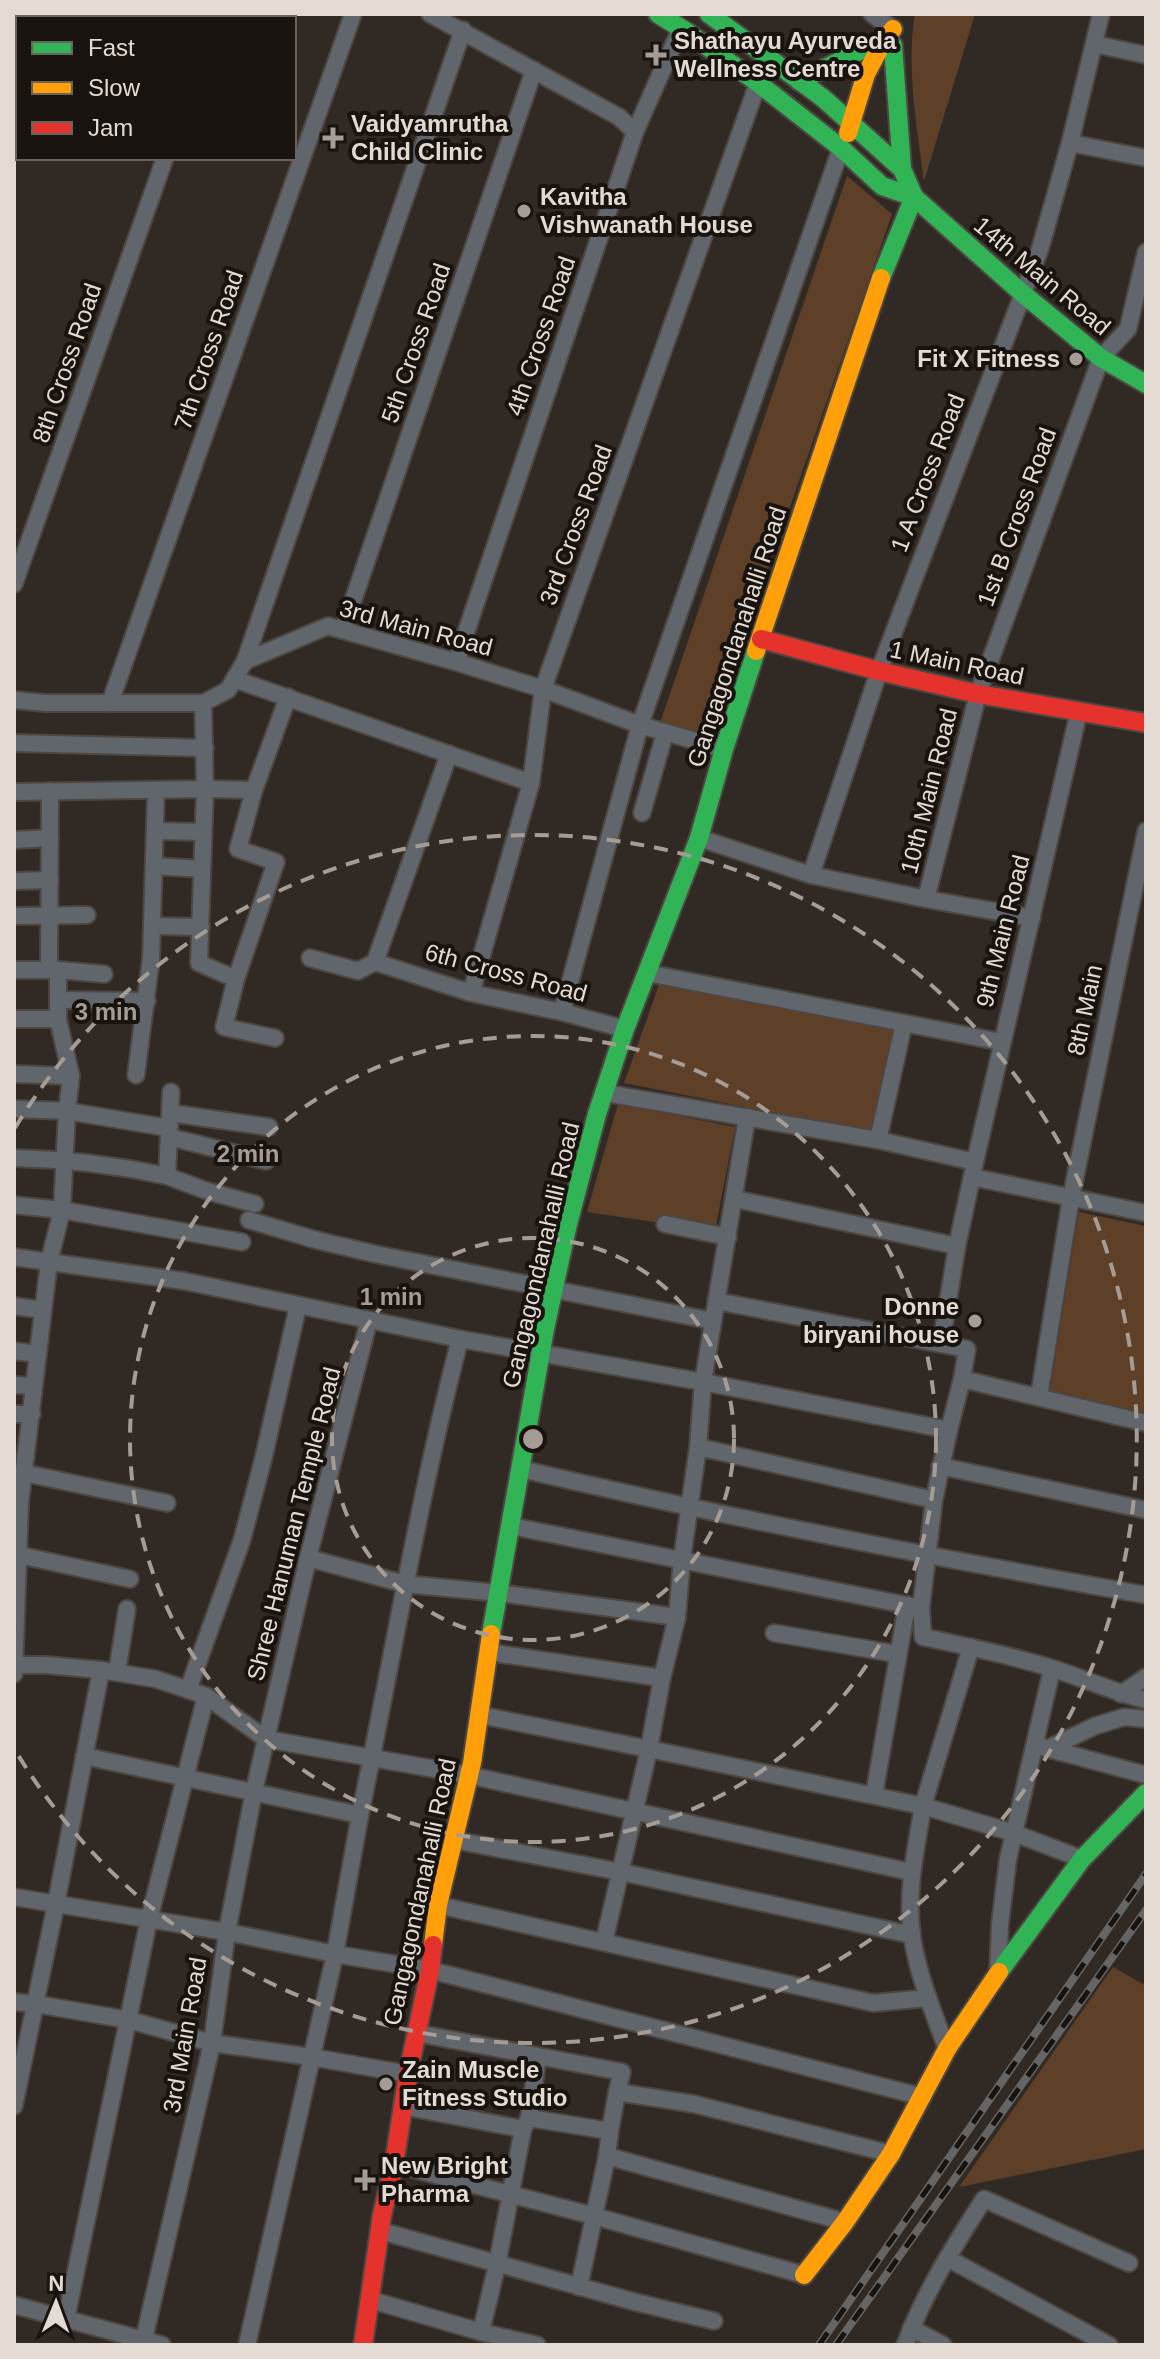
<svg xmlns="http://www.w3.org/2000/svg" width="1160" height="2359" font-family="Helvetica,sans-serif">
  <rect width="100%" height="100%" fill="#312a24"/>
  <g fill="#5e4028">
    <path d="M915 14H975L924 181C917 128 906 67 915 14Z"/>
    <path d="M847 176 892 214 708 742 659 726Z"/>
    <path d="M660 982 894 1030 871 1132 624 1083Z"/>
    <path d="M618 1104 735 1127 715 1231 587 1212Z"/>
    <path d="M1079 1212 1146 1226V1414L1050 1390Z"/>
    <path d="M1113 1967 1146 1986V2149L959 2187Z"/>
  </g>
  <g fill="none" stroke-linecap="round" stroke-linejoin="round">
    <g stroke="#4d4641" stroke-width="20">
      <g id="street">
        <path d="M430 14 619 117 635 132"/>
        <path d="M872 14 893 29"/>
        <path d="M47 18 49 14"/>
        <path d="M214 18 216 14"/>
        <path d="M1094 44 1146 55"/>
        <path d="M14 112 18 101"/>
        <path d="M1070 143 1146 158"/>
        <path d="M14 584 165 158"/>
        <path d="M343 630 534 70"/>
        <path d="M245 661 463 30"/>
        <path d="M456 662 635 132 681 28"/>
        <path d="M234 679 531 783"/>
        <path d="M14 700 45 703H203L228 690 245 661 328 626 456 662 543 689 640 725 724 749"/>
        <path d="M110 703 353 14"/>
        <path d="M203 703 205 789 199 963 236 979"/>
        <path d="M14 743 205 748"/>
        <path d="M14 792 205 789 254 790"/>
        <path d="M642 813 665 733"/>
        <path d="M156 831 203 832"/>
        <path d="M699 838 811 875 926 899 1032 918"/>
        <path d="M14 840 50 838"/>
        <path d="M154 866 202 869"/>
        <path d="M811 875 879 671 1040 249 1070 143 1101 14"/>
        <path d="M14 881 50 880"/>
        <path d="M926 899 978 694 1101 358 1128 329 1146 252"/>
        <path d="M14 916 87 915"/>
        <path d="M153 926 201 927"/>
        <path d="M310 958 358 971 375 962"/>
        <path d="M375 962 471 993 562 1012 625 1029"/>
        <path d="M375 962 449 754"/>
        <path d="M14 970H58V1019L71 1076 67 1111 62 1210 49 1262 20 1503 14 1674"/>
        <path d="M49 970 50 791"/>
        <path d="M58 970 104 974"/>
        <path d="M647 973 1001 1042"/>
        <path d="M471 993 531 783 543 689 758 83"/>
        <path d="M58 1000 147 1001"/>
        <path d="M562 1012 640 725 841 148"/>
        <path d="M14 1019H58"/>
        <path d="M275 1038 224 1027 236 979 276 862 238 849 254 790 288 697"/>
        <path d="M14 1074 71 1076"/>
        <path d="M136 1075 151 959 156 790"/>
        <path d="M605 1093 878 1140 975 1162 957 1246 941 1344"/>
        <path d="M14 1109 67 1111 169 1128"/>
        <path d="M170 1113 269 1127"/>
        <path d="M747 1117 703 1382 698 1447 682 1559 677 1617 662 1678 649 1749 923 1806C916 1848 906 1892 912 1936 918 1975 933 2012 947 2049"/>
        <path d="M169 1137 266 1161"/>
        <path d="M878 1140 904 1023"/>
        <path d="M14 1158C66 1159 116 1165 167 1176L171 1092"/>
        <path d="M975 1162 1079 711"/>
        <path d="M167 1176 207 1191 255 1204"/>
        <path d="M972 1177 1146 1213"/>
        <path d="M735 1199 957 1246"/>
        <path d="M14 1205 62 1210 242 1242"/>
        <path d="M249 1220 316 1240 375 1254 713 1321"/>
        <path d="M665 1224 728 1237"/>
        <path d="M14 1257 184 1281 460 1339 703 1382 949 1430 962 1379 1146 1423"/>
        <path d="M716 1301 967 1349 962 1379"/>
        <path d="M14 1306 43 1310"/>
        <path d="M14 1351 38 1354"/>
        <path d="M14 1385 33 1386"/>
        <path d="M1039 1397 1071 1198 1146 831"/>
        <path d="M14 1414H32"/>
        <path d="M949 1430 934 1500 921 1608 923 1637C966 1646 1009 1655 1051 1668 1083 1678 1113 1692 1146 1700"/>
        <path d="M698 1447 934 1500"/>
        <path d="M940 1466 1146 1510"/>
        <path d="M521 1469C728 1518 936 1558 1146 1595"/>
        <path d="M24 1473 167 1503"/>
        <path d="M511 1526 921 1608"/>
        <path d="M19 1555 130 1579"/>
        <path d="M308 1558 405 1584 499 1593 677 1617"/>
        <path d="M774 1633 897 1654"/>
        <path d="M971 1647 923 1806 1014 1833 1082 1859"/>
        <path d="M488 1652 662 1678"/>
        <path d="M14 1665H46L101 1670 156 1679 206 1696 266 1739 468 1775 911 1872"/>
        <path d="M117 1672 127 1609"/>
        <path d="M188 1690 242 1540 263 1460 298 1306"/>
        <path d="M1121 1694 1146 1677"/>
        <path d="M480 1715 649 1749 604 1942"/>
        <path d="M1035 1745 1146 1775"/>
        <path d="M1047 1749 1095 1726 1124 1717 1146 1719"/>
        <path d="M84 1756 360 1815 335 1954 247 2345"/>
        <path d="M874 1795 907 1605"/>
        <path d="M360 1815C393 1656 419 1496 460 1339"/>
        <path d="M454 1840 621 1872 912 1935"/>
        <path d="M14 1897 227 1932 335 1954 430 1970 923 2097"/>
        <path d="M438 1905 873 2003 928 1998"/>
        <path d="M998 1974 1000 1924 1008 1859 1052 1669"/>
        <path d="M14 2002 36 2004 129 2020 212 2043 311 2057 408 2074"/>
        <path d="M416 2033 622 2072 617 2092 694 2104 891 2154"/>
        <path d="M14 2106 56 1904 101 1670"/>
        <path d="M402 2106 523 2129 529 2118 538 2057"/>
        <path d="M529 2118 610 2131 617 2092"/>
        <path d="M607 2156 845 2222"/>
        <path d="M394 2164 594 2216 804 2275"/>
        <path d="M381 2231 635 2302 714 2321"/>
        <path d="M947 2258 1109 2345"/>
        <path d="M579 2287 607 2156 610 2131"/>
        <path d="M371 2300 481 2332 537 2345"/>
        <path d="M14 2305 162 2345"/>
        <path d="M66 2319 149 1919 206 1696"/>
        <path d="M911 2328 943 2345"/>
        <path d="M481 2332 497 2265 523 2129"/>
        <path d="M144 2339 212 2043 227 1932 254 1791 308 1558 369 1320"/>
        <path d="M905 2345C924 2293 954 2246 984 2199L1129 2263"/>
      </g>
    </g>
    <g stroke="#4d4641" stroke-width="22">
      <g id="fast">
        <path d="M658 14 687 32 758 83 841 148 882 186 914 197 1022 293 1101 358 1146 384"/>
        <path d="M709 14 823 98 902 169"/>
        <path d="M799 81 882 40"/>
        <path d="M881 278 914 197 902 169 893 45"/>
        <path d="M491 1634 545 1329 567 1228 597 1114 625 1029 699 838 724 749 756 651"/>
        <path d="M999 1972 1082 1859 1146 1793"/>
      </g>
    </g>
    <g stroke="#4d4641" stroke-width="22">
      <g id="slow">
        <path d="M848 133 866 74 882 44 893 29"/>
        <path d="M756 651 881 278"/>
        <path d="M433 1945 438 1905 472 1763 491 1634"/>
        <path d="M804 2275 845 2222 891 2154 947 2049 999 1972"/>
      </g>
    </g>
    <g stroke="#4d4641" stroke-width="22">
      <g id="jam">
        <path d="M761 639 879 671 978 694 1146 723"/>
        <path d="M363 2345 382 2215 394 2164 408 2074 430 1970 433 1945"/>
      </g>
    </g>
    <use href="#street" stroke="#60666c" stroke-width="16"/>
    <use href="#fast" stroke="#30b455" stroke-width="18"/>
    <use href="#slow" stroke="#ff9f0a" stroke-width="18"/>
    <use href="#jam" stroke="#e5322d" stroke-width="18"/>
    <g stroke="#666565" stroke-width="8">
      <g id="rail">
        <path d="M819 2345 1146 1874"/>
        <path d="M836 2345 1146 1910"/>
      </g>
    </g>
    <use href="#rail" stroke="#19130f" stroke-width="5" stroke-dasharray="15" stroke-linecap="butt"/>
  </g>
  <g fill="none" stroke="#a59c96" stroke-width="4" stroke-dasharray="14 10">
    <circle cx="533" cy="1439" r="201"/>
    <circle cx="533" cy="1439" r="403"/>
    <path d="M15 1128A604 604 0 1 1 15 1750"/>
  </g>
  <g fill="#a59c96" stroke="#19130f" stroke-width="3">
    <path d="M652 43h8v8h8v8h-8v8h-8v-8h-8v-8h8z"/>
    <path d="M329 126h8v8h8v8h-8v8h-8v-8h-8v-8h8z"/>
    <circle cx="524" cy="211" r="8"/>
    <circle cx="1076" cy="359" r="8"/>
    <circle cx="975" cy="1321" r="8"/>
    <circle cx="386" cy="2084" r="8"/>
    <path d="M361 2168h8v8h8v8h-8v8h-8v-8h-8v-8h8z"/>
  </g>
  <g text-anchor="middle" stroke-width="8" stroke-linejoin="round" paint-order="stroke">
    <g font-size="24" font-weight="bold" fill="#e3dad3" stroke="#19130f" text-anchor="start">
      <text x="674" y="49">Shathayu Ayurveda<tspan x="674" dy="28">Wellness Centre</tspan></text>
      <text x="351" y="132">Vaidyamrutha<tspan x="351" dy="28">Child Clinic</tspan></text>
      <text x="540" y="205">Kavitha<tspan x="540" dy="28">Vishwanath House</tspan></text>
      <text x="1060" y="367" text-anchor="end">Fit X Fitness</text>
      <text x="959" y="1315" text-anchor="end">Donne<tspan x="959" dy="28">biryani house</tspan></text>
      <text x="402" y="2078">Zain Muscle<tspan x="402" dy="28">Fitness Studio</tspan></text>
      <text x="381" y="2174">New Bright<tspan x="381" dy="28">Pharma</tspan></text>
    </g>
    <g font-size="24" fill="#e3dad3" stroke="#19130f">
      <text transform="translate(1042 276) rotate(40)" y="8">14th Main Road</text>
      <text transform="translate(541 336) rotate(-71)" y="8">4th Cross Road</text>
      <text transform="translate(416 343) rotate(-71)" y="8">5th Cross Road</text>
      <text transform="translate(209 350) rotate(-71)" y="8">7th Cross Road</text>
      <text transform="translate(67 363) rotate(-71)" y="8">8th Cross Road</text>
      <text transform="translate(928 473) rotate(-69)" y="8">1 A Cross Road</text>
      <text transform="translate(1017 517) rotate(-70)" y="8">1st B Cross Road</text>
      <text transform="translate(576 525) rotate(-70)" y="8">3rd Cross Road</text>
      <text transform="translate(416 628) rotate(15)" y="8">3rd Main Road</text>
      <text transform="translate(737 637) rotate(-72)" y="8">Gangagondanahalli Road</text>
      <text transform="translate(957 663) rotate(12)" y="8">1 Main Road</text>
      <text transform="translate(929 791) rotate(-76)" y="8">10th Main Road</text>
      <text transform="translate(1003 931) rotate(-76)" y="8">9th Main Road</text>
      <text transform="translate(506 973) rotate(15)" y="8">6th Cross Road</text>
      <text transform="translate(1085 1010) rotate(-78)" y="8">8th Main</text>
      <text transform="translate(541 1255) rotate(-77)" y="8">Gangagondanahalli Road</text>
      <text transform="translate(294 1524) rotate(-76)" y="8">Shree Hanuman Temple Road</text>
      <text transform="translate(420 1892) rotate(-78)" y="8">Gangagondanahalli Road</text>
      <text transform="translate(185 2035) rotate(-80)" y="8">3rd Main Road</text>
    </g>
  </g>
  <circle cx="533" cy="1439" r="12" fill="#a59c96" stroke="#19130f" stroke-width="4"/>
  <g font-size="24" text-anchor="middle" font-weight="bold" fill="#a59c96" stroke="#19130f" stroke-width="8" stroke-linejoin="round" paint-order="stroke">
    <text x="106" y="1020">3 min</text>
    <text x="248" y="1162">2 min</text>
    <text x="391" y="1305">1 min</text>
  </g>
  <rect width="1160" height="2359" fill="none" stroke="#e3dad3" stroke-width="32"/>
  <rect x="16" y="16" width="280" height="144" fill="#19130f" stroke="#6a635d" stroke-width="2"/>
  <rect x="32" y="42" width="40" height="12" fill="#30b455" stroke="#6a635d" stroke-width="2"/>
  <text x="88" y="56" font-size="24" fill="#e3dad3">Fast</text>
  <rect x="32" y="82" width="40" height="12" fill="#ff9f0a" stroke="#6a635d" stroke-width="2"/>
  <text x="88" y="96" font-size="24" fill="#e3dad3">Slow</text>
  <rect x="32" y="122" width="40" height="12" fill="#e5322d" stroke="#6a635d" stroke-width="2"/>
  <text x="88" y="136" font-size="24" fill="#e3dad3">Jam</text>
  <g transform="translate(56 2303) rotate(1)" stroke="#19130f" stroke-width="6" paint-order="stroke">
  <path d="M0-6L14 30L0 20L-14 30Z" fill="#e3dad3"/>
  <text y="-12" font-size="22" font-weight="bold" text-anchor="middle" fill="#e3dad3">N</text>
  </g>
</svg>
